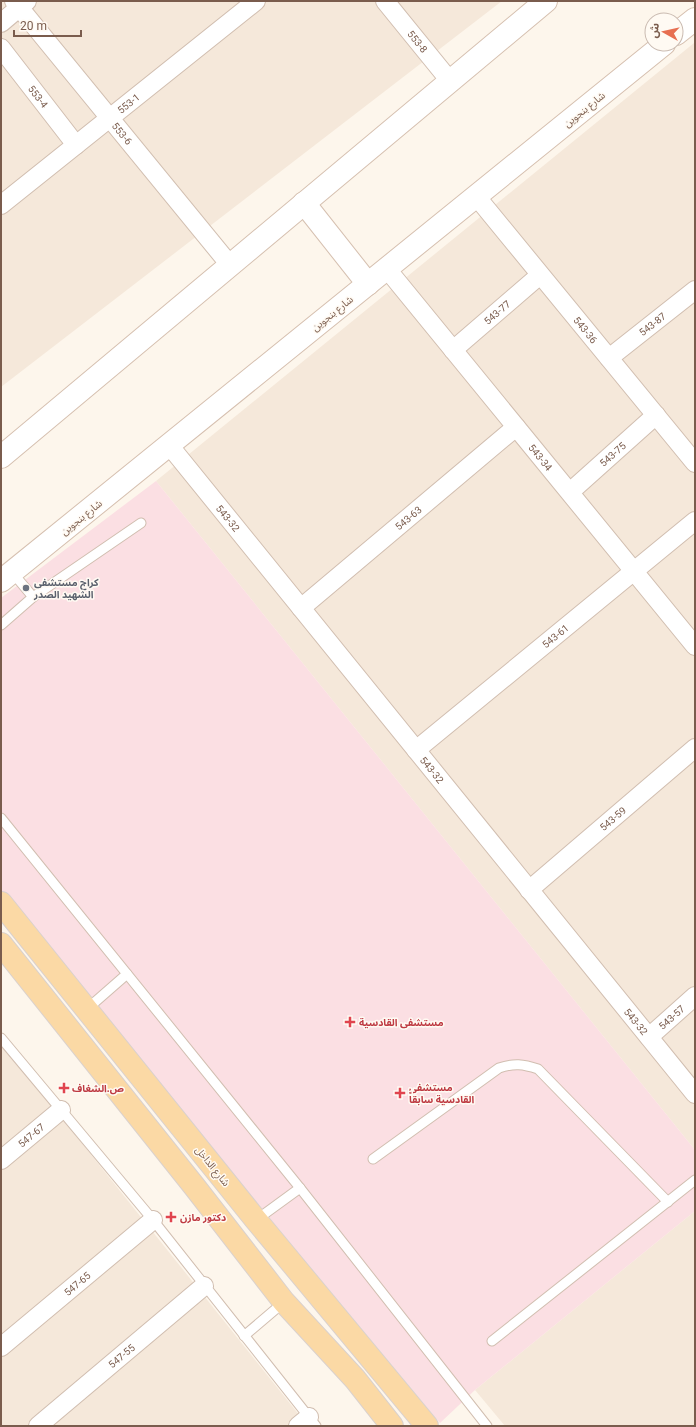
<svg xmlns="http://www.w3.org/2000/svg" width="696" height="1427" font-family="Roboto,'Noto Sans Arabic',sans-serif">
  <rect width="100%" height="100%" fill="#fdf6ec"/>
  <g fill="#f5e8da">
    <path d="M1 1H502L1 387Z"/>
    <path d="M694 43 695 44V1150L156 481Z"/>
    <path d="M1 1042 308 1426H1Z"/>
    <path d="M695 1211V1426H505L475 1390Z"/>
  </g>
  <path fill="#fbdfe3" d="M156 481 695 1150V1211L475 1390 440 1423 1 895V598Z"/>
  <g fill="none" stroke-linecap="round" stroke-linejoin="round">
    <g stroke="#d1beb0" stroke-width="11">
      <g id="lane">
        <path d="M12 572 33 597"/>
        <path d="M1 625 33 597 141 523"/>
        <path d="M1 818 300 1188 487 1426"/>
        <path d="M87 1009 127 974"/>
        <path d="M1 1038 153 1220 316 1426"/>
        <path d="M373 1159 499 1068C514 1063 523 1064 538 1069L668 1202"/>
        <path d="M256 1220 300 1188"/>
        <path d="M244 1336 284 1302"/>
        <path d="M492 1341 695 1180"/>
      </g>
    </g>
    <g stroke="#d1beb0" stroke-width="20">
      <g id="street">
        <path id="s1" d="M14 1 230 265"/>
        <path id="s2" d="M385 1 450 81"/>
        <path d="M1 23 27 1"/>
        <path id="s3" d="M1 48 76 145"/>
        <path id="s4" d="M476 196 695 463"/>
        <path id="s5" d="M1 205 256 1"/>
        <path id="s6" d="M387 269 695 646"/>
        <path id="s7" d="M453 350 540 275"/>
        <path id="s8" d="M609 358 695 290"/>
        <path id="s9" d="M169 445 695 1094"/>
        <path id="s10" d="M570 492 656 415"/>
        <path id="s11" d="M301 608 516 427"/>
        <path id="s12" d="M416 750 695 521"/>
        <path id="s13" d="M529 890 695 748"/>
        <path id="s14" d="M649 1037 695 996"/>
        <path id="s15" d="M1 1160 61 1110"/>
        <path id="s16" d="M1 1347 153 1220"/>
        <path id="s17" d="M38 1426 204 1286"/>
        <path d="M298 1426 309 1417"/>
      </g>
    </g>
    <g stroke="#d6c0b0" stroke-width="24">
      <g id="secondary">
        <path d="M676 34 695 19"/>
        <path d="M304 203 368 284"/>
        <path d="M1 457 546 1"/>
        <path d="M1 581 664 44"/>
      </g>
    </g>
    <g stroke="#dad1cd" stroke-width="24">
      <g id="primary">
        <path d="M1 903 256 1220 427 1426"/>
        <path d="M1 944 194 1186 284 1302 355 1379 392 1426"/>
      </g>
    </g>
    <use href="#lane" stroke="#fff" stroke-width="9"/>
    <use href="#street" stroke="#fff" stroke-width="18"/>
    <use href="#secondary" stroke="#fff" stroke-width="22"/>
    <use href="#primary" stroke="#fbd9a5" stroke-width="22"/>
  </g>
  <circle fill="#6b7280" stroke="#fffaf3" stroke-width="1.5" cx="26" cy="588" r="4"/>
  <g fill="#e0444e" stroke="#fffaf3" stroke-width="1.5">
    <path d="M348 1016h4v4h4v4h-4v4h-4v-4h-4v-4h4z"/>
    <path d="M62 1082h4v4h4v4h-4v4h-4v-4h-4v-4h4z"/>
    <path d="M398 1087h4v4h4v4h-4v4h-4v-4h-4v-4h4z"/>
    <path d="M169 1211h4v4h4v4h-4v4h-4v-4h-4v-4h4z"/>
  </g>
  <g text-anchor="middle" stroke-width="3" stroke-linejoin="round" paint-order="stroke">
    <g font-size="10" fill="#7a5c4d" stroke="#fffaf3">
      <text dy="4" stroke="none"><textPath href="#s2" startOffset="52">553-8</textPath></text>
      <text dy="4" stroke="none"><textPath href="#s3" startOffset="61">553-4</textPath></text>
      <text dy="4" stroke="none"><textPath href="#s5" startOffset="163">553-1</textPath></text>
      <text transform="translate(584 109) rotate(-39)" y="4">شارع بنجوين</text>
      <text dy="4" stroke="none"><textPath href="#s1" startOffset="171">553-6</textPath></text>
      <text dy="4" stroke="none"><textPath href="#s7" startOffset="58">543-77</textPath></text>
      <text transform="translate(332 313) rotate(-39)" y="4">شارع بنجوين</text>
      <text dy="4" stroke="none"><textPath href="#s8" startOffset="55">543-87</textPath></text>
      <text dy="4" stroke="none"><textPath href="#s4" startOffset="173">543-36</textPath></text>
      <text dy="4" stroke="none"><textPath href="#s10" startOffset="57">543-75</textPath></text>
      <text dy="4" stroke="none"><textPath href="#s6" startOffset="243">543-34</textPath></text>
      <text transform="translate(81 517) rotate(-39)" y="4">شارع بنجوين</text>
      <text dy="4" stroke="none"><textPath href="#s11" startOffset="140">543-63</textPath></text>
      <text dy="4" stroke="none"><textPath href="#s9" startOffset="94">543-32</textPath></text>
      <text dy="4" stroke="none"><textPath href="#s12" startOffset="180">543-61</textPath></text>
      <text dy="4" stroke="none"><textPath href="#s9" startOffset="418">543-32</textPath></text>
      <text dy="4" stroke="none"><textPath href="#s13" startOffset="110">543-59</textPath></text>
      <text dy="4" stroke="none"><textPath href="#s14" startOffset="30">543-57</textPath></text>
      <text dy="4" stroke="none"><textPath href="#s9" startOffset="742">543-32</textPath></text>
      <text dy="4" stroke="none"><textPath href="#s15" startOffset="39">547-67</textPath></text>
      <text transform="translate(213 1166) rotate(51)" y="4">شارع الداخل</text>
      <text dy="4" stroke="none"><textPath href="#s16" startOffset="99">547-65</textPath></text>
      <text dy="4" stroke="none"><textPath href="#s17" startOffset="109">547-55</textPath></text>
    </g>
    <g font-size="10" font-weight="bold" fill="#5b616d" stroke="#fffaf3" text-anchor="start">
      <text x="34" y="586">كراج مستشفى<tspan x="34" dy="12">الشهيد الصدر</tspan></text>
    </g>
    <g font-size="10" font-weight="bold" fill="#be3a42" stroke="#fffaf3" text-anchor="start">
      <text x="359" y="1026">مستشفى القادسية</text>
      <text x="409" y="1091">مستشفى<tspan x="409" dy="12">القادسية سابقاً</tspan></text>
      <text x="72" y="1092">ص.الشغاف</text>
      <text x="180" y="1221">دكتور مازن</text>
    </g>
  </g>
  <rect width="696" height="1427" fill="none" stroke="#7a5c4d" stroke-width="4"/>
  <g transform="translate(664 32) rotate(278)"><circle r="19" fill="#fffaf3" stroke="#cabbb1"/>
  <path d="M0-3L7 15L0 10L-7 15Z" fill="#e76f51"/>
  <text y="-6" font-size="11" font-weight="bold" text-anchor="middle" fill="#7a5c4d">ش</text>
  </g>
  <path d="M14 30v6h67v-6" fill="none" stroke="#7a5c4d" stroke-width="2"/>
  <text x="20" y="30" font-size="12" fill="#7a5c4d" stroke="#fffaf3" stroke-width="3" paint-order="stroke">20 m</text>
</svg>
